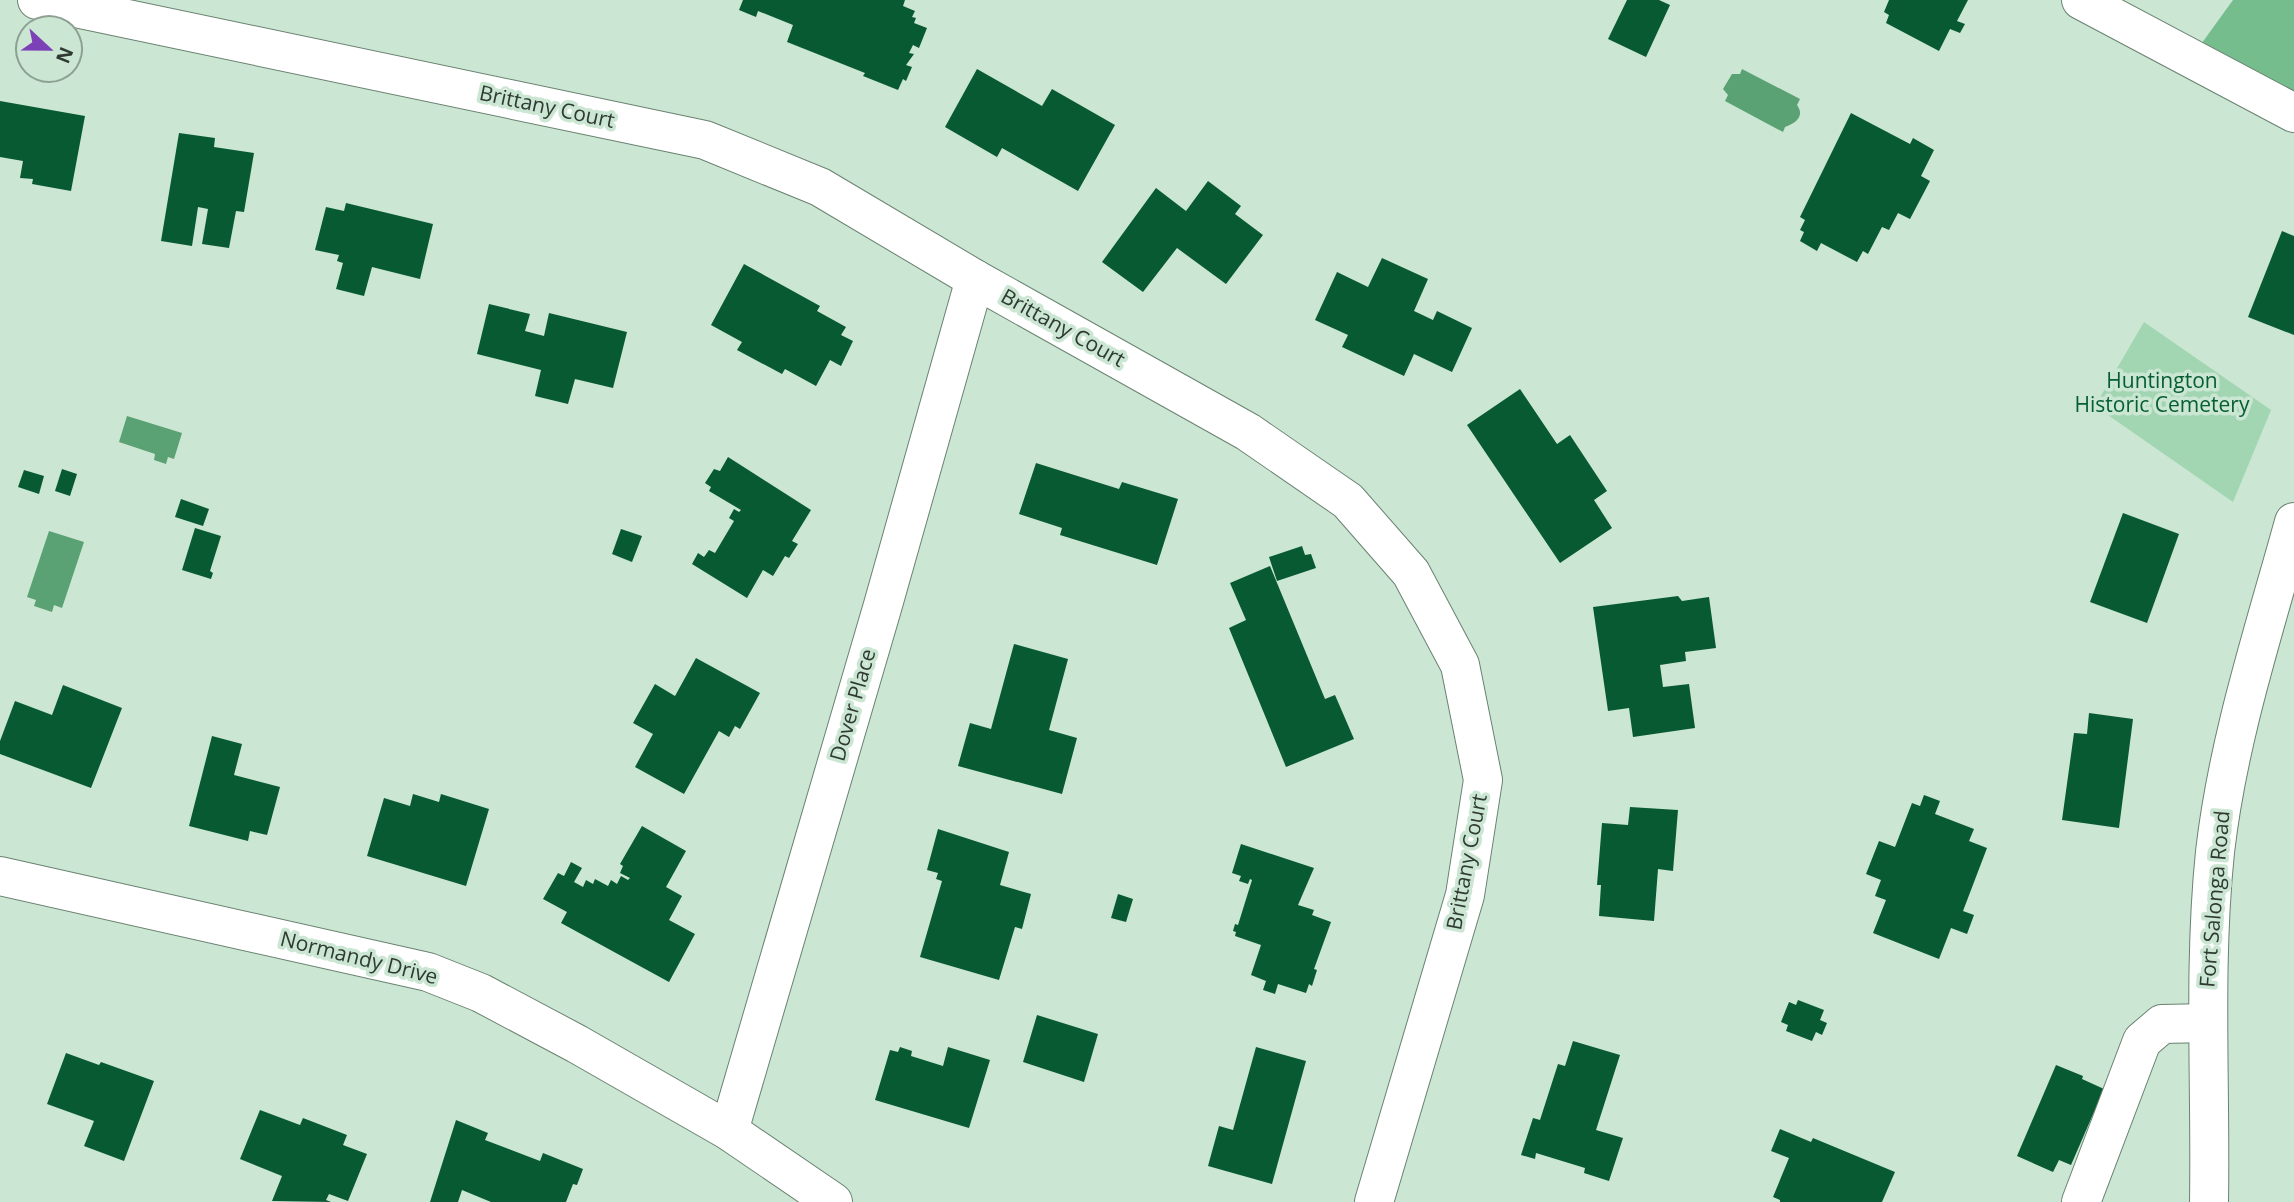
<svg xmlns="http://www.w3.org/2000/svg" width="2294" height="1202" font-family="'Open Sans',sans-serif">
  <rect width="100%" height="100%" fill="#cbe6d3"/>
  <path fill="#a2d6b2" d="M2144 322 2271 410 2233 502 2095 406Z"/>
  <path fill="#76bd8e" d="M2233 0H2294V93L2199 47Z"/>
  <g fill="#5aa173">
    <path d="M1742 69 1800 99 1797 105C1805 116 1796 123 1785 127L1783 132 1725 101 1728 95 1723 89 1732 74H1740Z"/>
    <path d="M127 416 182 433 174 459 168 457 166 464 154 460 155 454 119 442Z"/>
    <path d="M49 531 84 542 62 608 54 605 52 612 34 606 36 600 27 597Z"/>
  </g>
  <g fill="#075a31">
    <path d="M743 0H905L903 6 915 11 912 17 916 18 914 23 927 28 919 48 913 45 909 53 914 54 906 65 912 67 906 81 903 79 898 90 863 76 865 73 787 42 793 25 758 11 756 17 739 10Z"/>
    <path d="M1627 0H1659L1670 5 1646 57 1608 39Z"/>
    <path d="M1889 0H1968L1957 21 1965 24 1960 33 1950 29 1939 51 1886 23 1889 15 1884 12Z"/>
    <path d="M977 69 1042 106 1052 89 1115 125 1078 191 1002 148 997 157 945 127Z"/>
    <path d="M0 101 85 116 71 191 32 184 33 179 20 178 23 161 0 157Z"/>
    <path d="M1851 113 1910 144 1913 138 1934 150 1921 176 1930 181 1910 219 1898 213 1889 230 1882 227 1868 254 1863 251 1857 262 1821 243 1817 251 1800 241 1804 232 1800 230 1805 220 1800 217Z"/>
    <path d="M179 133 215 138 214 147 254 153 244 212 236 211 229 248 202 244 208 209 198 207 192 246 161 241Z"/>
    <path d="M1208 181 1241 206 1235 214 1263 235 1226 284 1177 248 1143 292 1102 262 1156 188 1186 211Z"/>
    <path d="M346 203 433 224 420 279 372 267 364 296 336 289 343 263 337 261 339 255 315 250 326 207 344 211Z"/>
    <path d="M2282 231 2294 236V335L2248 317Z"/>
    <path d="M1382 258 1428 279 1414 311 1433 320 1437 311 1472 328 1452 372 1414 354 1404 376 1342 347 1348 335 1315 320 1337 272 1368 287Z"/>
    <path d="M744 264 820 306 817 311 846 327 841 335 853 341 841 366 830 360 816 386 785 369 782 374 737 350 742 342 711 325Z"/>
    <path d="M489 304 530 314 525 331 544 336 549 313 627 332 613 388 575 379 568 404 535 396 541 370 477 354Z"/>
    <path d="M1520 389 1557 444 1570 435 1607 491 1594 500 1612 528 1560 563 1467 425Z"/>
    <path d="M728 457 811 510 792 541 798 544 789 558 785 556 773 576 763 570 747 598 692 564 698 553 704 557 709 550 715 553 734 521 729 518 734 509 739 512 741 510 709 491 711 487 705 483 714 469 720 471Z"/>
    <path d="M1036 463 1119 489 1122 482 1178 499 1157 565 1060 535 1062 528 1019 514Z"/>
    <path d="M62 469 77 474 70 496 55 491Z"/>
    <path d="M24 470 44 476 39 494 18 487Z"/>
    <path d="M181 499 209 509 203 526 175 517Z"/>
    <path d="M2123 513 2179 534 2147 623 2090 602Z"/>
    <path d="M195 528 221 536 210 571 213 573 211 579 182 570Z"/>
    <path d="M621 529 642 536 632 562 612 554Z"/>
    <path d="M1302 546 1305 555 1311 554 1316 568 1277 581 1269 557Z"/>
    <path d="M1270 566 1325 699 1335 695 1354 739 1286 767 1229 628 1246 620 1230 583Z"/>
    <path d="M1678 596 1682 601 1709 597 1716 648 1685 652 1686 661 1660 665 1663 687 1689 684 1695 728 1633 737 1629 708 1608 711 1593 607Z"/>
    <path d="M1014 644 1068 659 1049 730 1077 738 1062 794 958 766 970 723 991 729Z"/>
    <path d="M696 658 760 693 740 729 735 726 729 737 719 731 684 794 635 767 653 734 633 723 655 684 675 696Z"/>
    <path d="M63 685 122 708 91 788 0 754V741L15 701 52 715Z"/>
    <path d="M2089 713 2133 719 2119 828 2062 820 2074 733 2087 734Z"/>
    <path d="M212 736 242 744 234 775 280 787 267 835 250 831 248 841 189 826Z"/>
    <path d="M413 794 439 802 441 794 489 809 466 886 367 856 384 798 410 806Z"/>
    <path d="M1924 795 1940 801 1935 814 1974 829 1969 841 1987 848 1963 911 1974 915 1967 934 1951 928 1939 959 1873 933 1886 900 1875 896 1881 880 1866 874 1879 841 1895 847 1912 803 1920 806Z"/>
    <path d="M1630 807 1678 810 1673 871 1658 869 1654 921 1599 916 1601 885H1597L1602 823 1628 825Z"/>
    <path d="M642 826 686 851 666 887 682 896 669 920 695 934 669 982 561 923 567 912 543 899 558 873 564 876 571 862 582 868 574 882 583 887 586 880 593 884 595 879 608 886 611 880 617 884 621 876 628 880 630 878 620 873 623 866 620 864Z"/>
    <path d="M938 829 1009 852 1000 885 1031 894 1022 929 1015 927 999 980 920 957 942 881 936 879 938 873 927 870Z"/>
    <path d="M1241 844 1314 868 1298 905 1314 910 1312 915 1331 922 1314 969 1317 970 1312 986 1309 984 1306 993 1278 984 1275 994 1263 990 1266 981 1251 975 1261 945 1235 936 1236 932 1233 931 1235 924 1238 925 1252 880 1250 879 1248 884 1239 881 1241 876 1232 873Z"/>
    <path d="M1118 894 1133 899 1126 922 1111 918Z"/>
    <path d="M1798 1000 1824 1010 1820 1020 1827 1023 1822 1035 1816 1032 1812 1041 1786 1031 1788 1025 1781 1022 1789 1002 1796 1005Z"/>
    <path d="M1037 1015 1098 1034 1084 1082 1023 1062Z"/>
    <path d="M1573 1041 1620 1055 1596 1130 1623 1138 1609 1181 1584 1173 1585 1168 1536 1153 1535 1159 1521 1155 1533 1118 1540 1120 1558 1064 1565 1066Z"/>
    <path d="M900 1047 912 1051 911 1056 943 1066 948 1047 990 1060 969 1128 875 1100 890 1050 898 1052Z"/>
    <path d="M1256 1047 1306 1061 1272 1184 1208 1166 1219 1126 1233 1130Z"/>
    <path d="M66 1053 99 1065 101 1062 154 1081 124 1161 84 1146 94 1121 47 1104Z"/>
    <path d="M2056 1065 2083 1076 2082 1079 2104 1089 2071 1165 2059 1160 2053 1172 2017 1156Z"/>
    <path d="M260 1110 300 1125 303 1118 347 1135 343 1145 367 1154 348 1201 329 1194 326 1200 331 1202 272 1201 282 1176 240 1159Z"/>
    <path d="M456 1120 488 1133 485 1140 540 1161 543 1153 583 1169 577 1185 573 1184 566 1202H491L462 1190 458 1202H430Z"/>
    <path d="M1780 1129 1811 1142 1813 1138 1895 1172 1882 1202H1780V1200L1773 1197 1789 1158 1771 1151Z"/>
  </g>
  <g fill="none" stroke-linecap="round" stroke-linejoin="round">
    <g stroke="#6a8271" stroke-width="40">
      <g id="minor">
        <path d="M37 0 705 140 820 187 975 279 1248 432 1348 501 1411 573 1460 665 1483 780 1465 895 1374 1202"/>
        <path d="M2081 0 2294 113"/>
        <path d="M0 876 428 972 481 993 577 1044 729 1131 833 1202"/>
        <path d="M729 1131 883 605 975 279"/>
        <path d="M2081 1202 2142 1041 2162 1024 2208 1023"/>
      </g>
    </g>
    <g stroke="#6a8271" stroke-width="40">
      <path id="major" d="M2209 1202C2211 1085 2203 968 2215 852 2228 739 2264 631 2294 522"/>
    </g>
    <use href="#minor" stroke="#fff" stroke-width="38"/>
    <use href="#major" stroke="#fff" stroke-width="38"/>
  </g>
  <g text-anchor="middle" stroke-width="7" stroke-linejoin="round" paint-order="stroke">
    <g font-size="21" fill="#2f3a32" stroke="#cbe6d3">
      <text transform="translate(547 107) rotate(12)" y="7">Brittany Court</text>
      <text transform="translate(1063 328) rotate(29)" y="7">Brittany Court</text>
      <text transform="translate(853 705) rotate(-74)" y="7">Dover Place</text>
      <text transform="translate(1467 862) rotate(-79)" y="7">Brittany Court</text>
      <text transform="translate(2215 899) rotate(-85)" y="7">Fort Salonga Road</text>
      <text transform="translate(359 958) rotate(14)" y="7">Normandy Drive</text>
    </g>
    <g font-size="21" fill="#065e33" stroke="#cbe6d3">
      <text x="2162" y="388">Huntington<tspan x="2162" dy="24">Historic Cemetery</tspan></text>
    </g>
  </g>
  <g transform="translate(49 49) rotate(112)"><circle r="33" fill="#cbe6d3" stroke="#8da193" stroke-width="2"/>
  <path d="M0-5L12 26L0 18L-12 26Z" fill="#7d41b7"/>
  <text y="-10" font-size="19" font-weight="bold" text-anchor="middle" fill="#2f3a32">N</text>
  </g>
</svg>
